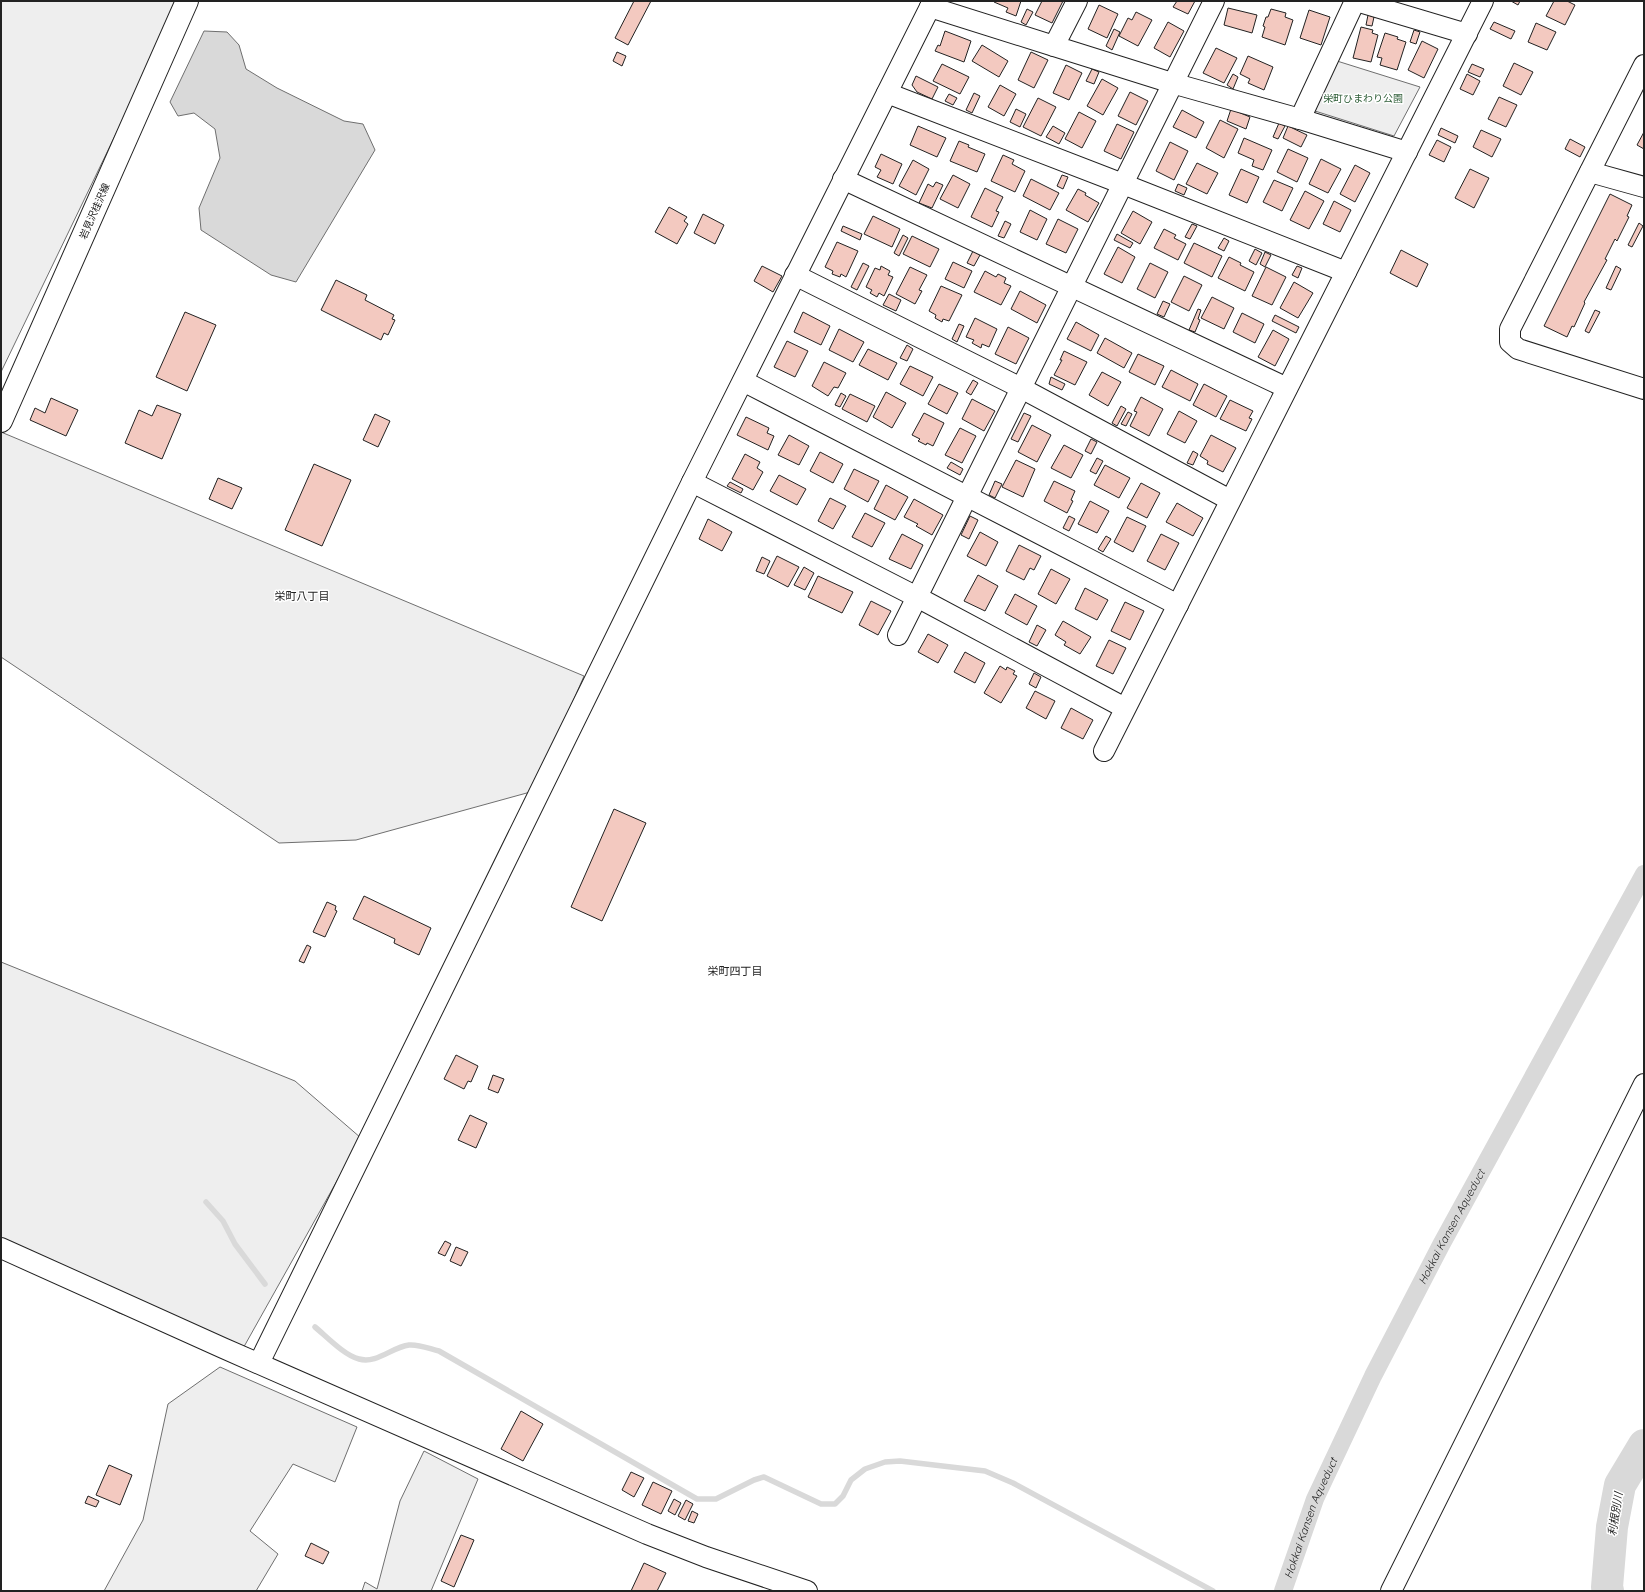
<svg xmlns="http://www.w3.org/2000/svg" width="1645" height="1592" font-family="Quicksand,'Noto Sans JP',sans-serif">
  <rect width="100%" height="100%" fill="#fff"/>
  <g fill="#eee" stroke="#6f6f6f">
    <path d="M1 1H180L1 372Z"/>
    <path d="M1337 61 1420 87 1394 136 1315 111Z"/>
    <path d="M1 432 584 676 534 791 356 840 279 843 1 657Z"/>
    <path d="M1 962 295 1081 361 1138 241 1352 119 1313 1 1252Z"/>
    <path d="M220 1367 357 1427 335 1482 293 1464 250 1531 278 1554 256 1591H104L143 1520 168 1404Z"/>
    <path d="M424 1451 478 1479 431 1591H362L365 1582 377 1589 400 1501Z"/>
  </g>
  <path fill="#d9d9d9" stroke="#6f6f6f" d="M204 31 227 32 239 45 246 69 277 88 344 121 363 124 375 150 296 282 271 275 201 230 199 208 220 158 215 129 194 113 178 116 170 102Z"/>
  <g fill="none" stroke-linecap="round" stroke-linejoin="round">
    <g stroke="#d9d9d9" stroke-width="5.5">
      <path d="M206 1202 223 1221 235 1244 265 1284"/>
      <path d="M315 1327C326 1336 345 1356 359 1359 377 1364 392 1347 409 1345 419 1344 430 1349 439 1351L697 1499H716L754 1480 764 1477 821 1504H835L843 1496 851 1480 865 1469 885 1462 900 1461 985 1471 1013 1483 1213 1591"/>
    </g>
    <path stroke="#d9d9d9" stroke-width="18" id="s1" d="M1283 1591 1315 1499 1373 1376 1441 1245 1644 874"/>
    <path stroke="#d9d9d9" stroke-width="32" d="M1608 1591 1607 1587 1612 1527 1620 1485 1644 1445"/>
  </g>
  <g fill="#f3c9c0" stroke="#222">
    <path d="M634 1H651L628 45 615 38Z"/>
    <path d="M994 1H1021L1016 16 1006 12 1008 8 994 2Z"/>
    <path d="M1042 1H1063L1052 23 1035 15Z"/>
    <path d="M1177 1H1195L1188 14 1173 7Z"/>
    <path d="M1511 1H1520L1518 5Z"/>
    <path d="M1554 1H1567L1575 5 1565 25 1546 16Z"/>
    <path d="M1099 5 1118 14 1107 38 1088 29Z"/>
    <path d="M1228 8 1257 15 1252 33 1224 25Z"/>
    <path d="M1027 9 1033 12 1026 25 1021 22Z"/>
    <path d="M1271 9 1286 13 1285 17 1293 20 1285 45 1262 37 1265 27 1263 26 1266 17H1268Z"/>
    <path d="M1309 10 1330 17 1321 45 1300 38Z"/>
    <path d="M1136 12 1152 20 1138 46 1119 36 1128 18 1132 20Z"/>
    <path d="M1368 15 1374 17 1372 26 1366 25Z"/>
    <path d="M1168 22 1184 31 1170 57 1154 48Z"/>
    <path d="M1494 22 1515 31 1511 39 1490 29Z"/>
    <path d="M1536 23 1556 32 1547 50 1528 42Z"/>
    <path d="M1361 27 1373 30 1372 33 1378 35 1371 62 1353 58Z"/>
    <path d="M1114 29 1120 32 1112 50 1106 46Z"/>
    <path d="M1414 30 1420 32 1416 44 1410 42Z"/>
    <path d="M945 31 971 41 964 62 935 51 938 45 940 46Z"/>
    <path d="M1385 33 1398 37 1397 39 1406 42 1397 70 1380 65 1382 58 1377 57Z"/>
    <path d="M1422 41 1438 49 1424 78 1408 70Z"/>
    <path d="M982 45 1008 61 999 77 972 61Z"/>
    <path d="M1216 48 1237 58 1224 83 1203 73Z"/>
    <path d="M617 52 626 56 622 66 613 61Z"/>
    <path d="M1031 52 1048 60 1034 88 1018 80Z"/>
    <path d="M1248 56 1273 67 1264 90 1248 83 1250 79 1240 74Z"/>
    <path d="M1514 63 1533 72 1521 95 1503 86Z"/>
    <path d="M942 64 969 77 960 94 933 81Z"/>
    <path d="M1472 64 1484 69 1480 77 1468 72Z"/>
    <path d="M1066 65 1082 73 1069 100 1053 93Z"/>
    <path d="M1092 69 1099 72 1094 84 1086 81Z"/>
    <path d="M1233 74 1238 77 1233 89 1227 85Z"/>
    <path d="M1467 74 1480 81 1473 95 1460 89Z"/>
    <path d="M916 76 938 87 932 99 917 92 912 85Z"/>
    <path d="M1102 79 1118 88 1103 115 1087 106Z"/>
    <path d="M1000 85 1016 94 1004 116 988 107Z"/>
    <path d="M1130 92 1148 101 1136 125 1118 116Z"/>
    <path d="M974 93 980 96 972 113 966 110Z"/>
    <path d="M949 94 957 98 953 105 945 101Z"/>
    <path d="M1499 97 1517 105 1506 127 1488 119Z"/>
    <path d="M1038 98 1056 107 1041 136 1023 127Z"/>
    <path d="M1016 109 1026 114 1020 127 1010 122Z"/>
    <path d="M1231 109 1250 117 1246 129 1227 121Z"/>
    <path d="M1182 110 1204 122 1196 138 1173 127Z"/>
    <path d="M1079 112 1096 121 1082 148 1065 139Z"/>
    <path d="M1220 120 1238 129 1224 158 1206 148Z"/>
    <path d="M1279 123 1285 126 1278 139 1273 137Z"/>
    <path d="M1117 124 1134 132 1121 159 1104 151Z"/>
    <path d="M918 126 946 138 937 157 910 145Z"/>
    <path d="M1053 126 1065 133 1059 144 1046 137Z"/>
    <path d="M1288 126 1307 135 1301 147 1283 138Z"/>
    <path d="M1441 128 1458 136 1455 143 1438 135Z"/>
    <path d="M1481 130 1501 139 1492 157 1473 147Z"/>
    <path d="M1644 132V149L1637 145Z"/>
    <path d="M1244 138 1272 150 1263 170 1252 166 1254 160 1238 153Z"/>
    <path d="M1570 139 1585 147 1580 157 1565 149Z"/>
    <path d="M1437 140 1451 147 1444 162 1429 155Z"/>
    <path d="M959 141 969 145 968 147 985 154 977 172 950 161Z"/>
    <path d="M1170 142 1188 151 1174 180 1156 171Z"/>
    <path d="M1288 149 1308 158 1297 182 1277 172Z"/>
    <path d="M881 154 902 164 893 184 877 177 881 170 875 167Z"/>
    <path d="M1003 155 1014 160 1012 164 1025 171 1015 192 991 181Z"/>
    <path d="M1321 159 1341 169 1328 193 1309 184Z"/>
    <path d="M913 160 929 169 916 195 899 186Z"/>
    <path d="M1197 163 1218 173 1207 194 1186 184Z"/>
    <path d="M1355 165 1370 173 1355 202 1340 194Z"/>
    <path d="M1241 169 1259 177 1247 203 1229 195Z"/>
    <path d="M1470 169 1489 178 1474 208 1455 198Z"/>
    <path d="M953 175 970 184 958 208 940 199Z"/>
    <path d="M1062 175 1068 177 1063 189 1057 186Z"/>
    <path d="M1031 179 1059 193 1050 210 1023 196Z"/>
    <path d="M1274 180 1293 188 1282 211 1263 202Z"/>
    <path d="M936 182 943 185 932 208 919 203 928 184 933 187Z"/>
    <path d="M1178 184 1187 188 1184 195 1175 191Z"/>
    <path d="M985 188 1003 197 996 211 999 212 992 227 971 217Z"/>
    <path d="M1078 189 1086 193 1085 195 1099 203 1088 222 1066 210Z"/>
    <path d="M1305 191 1324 201 1309 229 1290 220Z"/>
    <path d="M1610 194 1632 205 1627 216 1629 217 1617 241 1615 239 1605 259 1607 260 1584 302 1585 303 1574 327 1572 326 1567 337 1544 326Z"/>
    <path d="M1334 201 1351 210 1340 232 1323 224Z"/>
    <path d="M669 207 687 217 684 221 688 224 677 244 655 232Z"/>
    <path d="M1030 210 1047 219 1037 240 1020 232Z"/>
    <path d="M1133 211 1152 222 1140 244 1121 233Z"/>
    <path d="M703 214 724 225 715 244 694 233Z"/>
    <path d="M873 216 900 229 892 247 864 234Z"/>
    <path d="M1058 219 1078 229 1066 253 1046 244Z"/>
    <path d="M1005 221 1011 224 1004 238 998 236Z"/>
    <path d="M1639 223 1643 226 1632 247 1628 245Z"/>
    <path d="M1192 224 1197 226 1190 239 1185 237Z"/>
    <path d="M843 226 862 234 860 240 841 231Z"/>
    <path d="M1164 229 1176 235 1174 238 1186 244 1178 260 1154 248Z"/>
    <path d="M1117 234 1133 243 1130 248 1114 240Z"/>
    <path d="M903 235 908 238 899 256 894 253Z"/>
    <path d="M912 236 939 249 930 267 903 254Z"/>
    <path d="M1224 238 1229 241 1224 251 1218 248Z"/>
    <path d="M837 242 858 251 846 277 841 274 840 277 832 274 833 271 825 267Z"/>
    <path d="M1194 243 1222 256 1212 277 1184 263Z"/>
    <path d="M1118 247 1135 257 1122 283 1104 274Z"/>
    <path d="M1255 249 1262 253 1256 265 1249 261Z"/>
    <path d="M1401 250 1428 264 1417 287 1390 273Z"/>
    <path d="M973 251 980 255 974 266 967 263Z"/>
    <path d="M1265 252 1271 255 1265 267 1260 264Z"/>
    <path d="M1229 257 1241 263 1240 265 1254 272 1245 291 1218 278Z"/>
    <path d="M953 262 972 271 964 288 945 279Z"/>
    <path d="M863 263 869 266 857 290 851 287Z"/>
    <path d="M1150 263 1168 272 1155 298 1137 289Z"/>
    <path d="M762 266 782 276 773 292 754 281Z"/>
    <path d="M881 266 890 271 888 275 893 277 884 296 879 293 877 297 870 293 872 290 866 287 875 268 880 270Z"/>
    <path d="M1297 266 1302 268 1298 278 1292 275Z"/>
    <path d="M1616 266 1621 269 1611 290 1606 288Z"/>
    <path d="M910 267 927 275 919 290 922 291 915 304 896 294Z"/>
    <path d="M1266 267 1286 277 1272 305 1252 296Z"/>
    <path d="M985 271 996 277 998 274 1006 278 1004 283 1011 286 1001 305 974 292Z"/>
    <path d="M1184 276 1202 285 1189 311 1171 302Z"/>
    <path d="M336 280 367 295 365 300 394 315 392 319 395 320 388 335 384 333 381 340 321 310Z"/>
    <path d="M1294 282 1313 293 1298 318 1280 308Z"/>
    <path d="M941 286 962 295 949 321 943 319 942 322 935 318 936 315 929 311Z"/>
    <path d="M1020 291 1046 305 1037 323 1011 309Z"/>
    <path d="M889 294 901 300 896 311 883 305Z"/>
    <path d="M1212 297 1234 308 1224 329 1201 318Z"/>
    <path d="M1163 301 1170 304 1164 317 1157 314Z"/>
    <path d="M1198 309 1201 310 1198 319 1200 320 1195 332 1189 330Z"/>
    <path d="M1595 310 1600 312 1589 333 1585 331Z"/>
    <path d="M185 312 216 325 187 391 156 377Z"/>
    <path d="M803 312 830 326 821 345 794 332Z"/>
    <path d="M1242 313 1264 324 1255 343 1233 332Z"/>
    <path d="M1275 315 1299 327 1296 333 1272 321Z"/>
    <path d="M975 318 997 329 989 347 982 344 981 348 972 343 974 340 966 337Z"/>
    <path d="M1076 322 1099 335 1091 351 1067 339Z"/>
    <path d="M959 324 964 326 957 342 952 339Z"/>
    <path d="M1008 327 1029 338 1016 364 995 354Z"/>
    <path d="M839 329 864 342 853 362 829 350Z"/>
    <path d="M1273 330 1289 339 1275 366 1258 357Z"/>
    <path d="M1105 338 1132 353 1124 368 1097 353Z"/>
    <path d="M787 341 808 351 795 377 774 367Z"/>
    <path d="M907 345 913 349 907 361 900 358Z"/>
    <path d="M868 349 897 363 888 380 859 365Z"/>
    <path d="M1064 351 1087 362 1075 385 1054 375 1062 360H1060Z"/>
    <path d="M1138 354 1164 366 1155 385 1129 372Z"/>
    <path d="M824 362 846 373 838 388 834 387 828 396 812 386Z"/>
    <path d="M910 366 933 377 923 396 900 384Z"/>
    <path d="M1171 370 1198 384 1190 401 1162 387Z"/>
    <path d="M1102 372 1121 382 1108 406 1089 395Z"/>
    <path d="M1051 377 1065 384 1062 390 1049 384Z"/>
    <path d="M973 380 978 383 971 395 966 392Z"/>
    <path d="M939 384 958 393 947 414 928 404Z"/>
    <path d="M1204 384 1227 396 1216 417 1193 405Z"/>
    <path d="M886 392 906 403 892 428 873 417Z"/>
    <path d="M841 393 846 396 840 407 835 405Z"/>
    <path d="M850 394 875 406 867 422 842 409Z"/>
    <path d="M1141 397 1163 409 1149 436 1130 426 1137 412 1134 411Z"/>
    <path d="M51 398 78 410 66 436 30 420 35 408 45 413Z"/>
    <path d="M972 399 995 411 984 431 962 419Z"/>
    <path d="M1230 400 1253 411 1249 418 1252 419 1246 431 1220 419Z"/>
    <path d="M157 405 181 414 162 459 125 443 139 410 152 416Z"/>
    <path d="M1121 406 1126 409 1117 426 1112 423Z"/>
    <path d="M1179 411 1197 421 1185 443 1167 434Z"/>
    <path d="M1128 412 1132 414 1126 426 1121 424Z"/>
    <path d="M924 413 944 423 933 446 927 443 926 445 918 441 920 439 912 435Z"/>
    <path d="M1024 413 1031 416 1018 442 1011 439Z"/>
    <path d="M375 414 390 421 378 447 363 440Z"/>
    <path d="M746 417 769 428 767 433 774 436 768 450 737 435Z"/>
    <path d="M1032 425 1051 435 1037 462 1018 452Z"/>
    <path d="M960 428 976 436 962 463 945 455Z"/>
    <path d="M789 435 809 446 799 465 778 455Z"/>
    <path d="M1211 435 1236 448 1223 472 1207 464 1208 461 1200 456Z"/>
    <path d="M1091 439 1097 442 1091 454 1085 451Z"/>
    <path d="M1064 445 1083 455 1071 478 1051 468Z"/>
    <path d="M1193 451 1198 454 1193 465 1187 463Z"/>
    <path d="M820 452 843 464 833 483 810 471Z"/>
    <path d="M745 454 760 462 757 468 763 472 753 490 732 479Z"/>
    <path d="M1097 458 1103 461 1096 474 1090 471Z"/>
    <path d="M1016 460 1035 469 1023 497 1002 487Z"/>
    <path d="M951 462 963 469 960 475 947 468Z"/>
    <path d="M314 464 351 480 322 546 285 530Z"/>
    <path d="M1105 465 1130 478 1119 498 1094 485Z"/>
    <path d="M854 469 879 481 868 502 844 489Z"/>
    <path d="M779 475 806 489 797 505 770 491Z"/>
    <path d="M218 478 242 488 232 509 209 499Z"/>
    <path d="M995 481 1002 484 995 498 989 495Z"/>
    <path d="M1054 481 1075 491 1071 500 1073 501 1067 513 1044 501Z"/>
    <path d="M730 482 743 489 741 493 727 486Z"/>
    <path d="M1141 483 1160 493 1147 518 1127 508Z"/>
    <path d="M886 485 908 497 895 520 874 509Z"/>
    <path d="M830 498 846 506 833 529 818 521Z"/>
    <path d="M914 499 943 515 932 535 916 526 918 524 904 517Z"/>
    <path d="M1090 501 1109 511 1097 533 1078 524Z"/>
    <path d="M1177 503 1203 518 1193 536 1166 522Z"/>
    <path d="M865 513 885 523 872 547 852 537Z"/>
    <path d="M970 516 978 520 969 539 961 535Z"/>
    <path d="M1069 516 1075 519 1069 531 1063 528Z"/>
    <path d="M1127 517 1146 526 1133 552 1114 542Z"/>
    <path d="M708 519 732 532 722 551 699 539Z"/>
    <path d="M980 532 998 542 986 566 967 556Z"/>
    <path d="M902 534 923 545 911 569 889 559Z"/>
    <path d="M1161 534 1179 543 1165 570 1147 561Z"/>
    <path d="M1106 536 1111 539 1103 552 1098 549Z"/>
    <path d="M1019 545 1041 556 1034 570 1030 568 1024 580 1006 571Z"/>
    <path d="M777 556 799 567 788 587 767 576Z"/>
    <path d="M762 557 770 561 764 574 756 571Z"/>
    <path d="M804 567 814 573 805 590 794 585Z"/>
    <path d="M1051 569 1070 579 1056 604 1038 594Z"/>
    <path d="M978 575 998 586 985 611 964 601Z"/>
    <path d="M818 576 853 592 842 613 808 597Z"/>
    <path d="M1085 588 1108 600 1097 620 1075 609Z"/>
    <path d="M1015 594 1037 606 1027 625 1005 613Z"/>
    <path d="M871 601 891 611 878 635 859 625Z"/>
    <path d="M1125 602 1144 611 1130 640 1111 631Z"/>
    <path d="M1063 621 1091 637 1080 654 1064 645 1066 642 1055 635Z"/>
    <path d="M1037 625 1046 630 1037 646 1029 642Z"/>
    <path d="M928 634 948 645 938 663 918 652Z"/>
    <path d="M1109 640 1126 648 1113 674 1096 666Z"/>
    <path d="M965 652 985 663 975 683 954 672Z"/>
    <path d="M1000 666 1006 670 1007 667 1015 671 1013 674 1017 676 1001 703 984 693Z"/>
    <path d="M1034 673 1041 677 1036 688 1029 684Z"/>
    <path d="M1035 691 1055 701 1046 719 1026 708Z"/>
    <path d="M1071 708 1093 720 1083 739 1061 728Z"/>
    <path d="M614 809 646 823 602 921 571 907Z"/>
    <path d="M364 896 431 928 419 955 394 943 395 939 353 919Z"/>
    <path d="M327 902 336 906 335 910 337 911 325 937 313 932Z"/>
    <path d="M307 945 311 947 304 963 299 961Z"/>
    <path d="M456 1055 478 1066 471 1082 468 1081 464 1089 444 1079Z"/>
    <path d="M493 1075 504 1079 498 1093 488 1089Z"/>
    <path d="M470 1115 487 1123 476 1148 458 1140Z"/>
    <path d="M445 1241 451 1244 445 1256 438 1253Z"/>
    <path d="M456 1247 468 1252 461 1266 450 1261Z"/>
    <path d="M521 1411 543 1424 523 1461 501 1449Z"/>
    <path d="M109 1465 132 1475 120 1505 96 1495Z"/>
    <path d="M631 1472 644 1478 634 1497 622 1490Z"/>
    <path d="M653 1482 672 1491 661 1514 642 1505Z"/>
    <path d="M88 1496 99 1501 96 1507 85 1503Z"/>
    <path d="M674 1499 681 1503 675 1515 668 1511Z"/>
    <path d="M686 1500 693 1504 685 1520 678 1516Z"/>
    <path d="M692 1511 698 1514 694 1523 688 1521Z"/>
    <path d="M461 1535 474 1540 454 1587 441 1581Z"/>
    <path d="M311 1543 329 1552 323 1564 305 1556Z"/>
    <path d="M644 1563 666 1573 657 1591H631Z"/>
  </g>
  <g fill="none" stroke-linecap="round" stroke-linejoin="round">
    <g stroke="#222" stroke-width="22">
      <g id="minor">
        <path d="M1077 1 1054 46 1172 83 1300 119"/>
        <path d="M1355 1 1300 119 1407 152"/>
        <path d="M1356 1 1467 34"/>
        <path d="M930 7 1054 46"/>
        <path d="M1644 65 1510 329V342L1518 349 1644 389"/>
        <path d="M887 93 1123 184 1346 272"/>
        <path d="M1590 172 1644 187"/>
        <path d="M843 179 1287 388"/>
        <path d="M795 275 1021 388 1230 500"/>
        <path d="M743 381 1178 605"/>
        <path d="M692 482 917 597 898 635"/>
        <path d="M1125 708 917 597 1214 1"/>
        <path d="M1104 751 1483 1"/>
        <path d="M1 1248 223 1348 647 1534 706 1557 807 1591"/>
        <path d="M259 1363 692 482 933 1"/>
        <path d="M1391 1591 1644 1084"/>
      </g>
    </g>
    <g stroke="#222" stroke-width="24">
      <path id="major" d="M1 421 187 1"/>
    </g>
    <use href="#minor" stroke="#fff" stroke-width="20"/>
    <use href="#major" stroke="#fff" stroke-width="22"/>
  </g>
  <g text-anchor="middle" stroke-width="3" stroke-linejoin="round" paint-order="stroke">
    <g font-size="10" fill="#2f5e38" stroke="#fff">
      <text x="1363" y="102">栄町ひまわり公園</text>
    </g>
    <g font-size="10" fill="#222" stroke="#fff">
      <text transform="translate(94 211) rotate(-66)" y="4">岩見沢桂沢線</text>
    </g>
    <g font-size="11" fill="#222" stroke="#fff">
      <text x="302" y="600">栄町八丁目</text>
      <text x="735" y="975">栄町四丁目</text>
    </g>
    <g font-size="11" font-style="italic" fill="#222" stroke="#fff">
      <text dy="4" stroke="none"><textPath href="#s1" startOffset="402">Hokkai Kansen Aqueduct</textPath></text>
      <text transform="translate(1615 1514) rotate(-81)" y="4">利根別川</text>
      <text dy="4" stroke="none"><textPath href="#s1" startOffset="78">Hokkai Kansen Aqueduct</textPath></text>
    </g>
  </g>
  <rect width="1645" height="1592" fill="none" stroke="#222222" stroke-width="4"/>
</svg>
